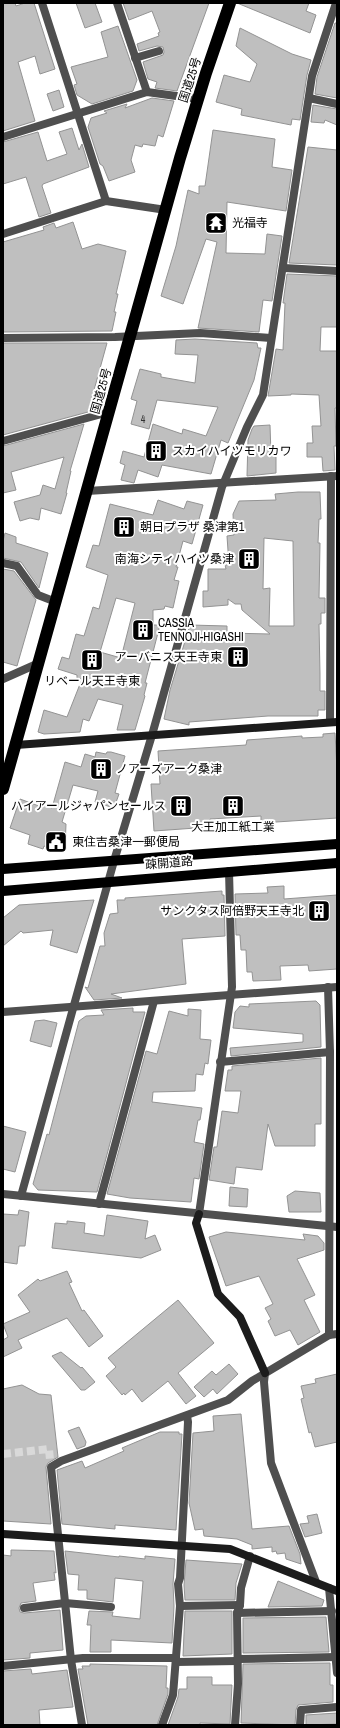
<svg xmlns="http://www.w3.org/2000/svg" width="340" height="1728" font-family="'Archivo Narrow','Noto Sans JP',sans-serif">
  <rect width="100%" height="100%" fill="#fff"/>
  <g fill="#bfbfbf" stroke="#939393" fill-rule="evenodd">
    <path d="M3 3H15L16 6 25 3H34L55 69 40 74 35 56 18 62 35 121 3 131Z"/>
    <path d="M76 3H95L102 22 85 28Z"/>
    <path d="M123 3H209L177 91 155 88 157 82 148 79 143 62 163 55 164 52 163 47 157 46 139 51 137 44 159 36 158 33 160 32 152 11 129 20Z"/>
    <path d="M237 3H309L306 11 316 15 310 33Z"/>
    <path d="M335 23H337V98L315 94 317 77Z"/>
    <path d="M118 26 137 80 133 91 92 104 77 95 74 85 77 84 71 67 108 57 101 32Z"/>
    <path d="M240 28 292 54 311 60 307 75 300 120 292 119 291 125 241 115 242 109 216 102 224 75 250 82 257 64 236 46Z"/>
    <path d="M59 90 64 107 53 111 47 94Z"/>
    <path d="M152 98 174 101 163 137 158 135 155 146 143 144 142 147 135 145 131 160 135 172 109 181 103 166 100 164 88 127 91 118 107 113 104 111 127 104 125 108Z"/>
    <path d="M313 105 337 109V125L325 120 324 123 311 122Z"/>
    <path d="M72 128 79 150 82 144 89 167 43 184 42 186 51 213 39 217 26 177 3 184V142L38 132 47 161 67 154 59 132Z"/>
    <path d="M213 130 275 139 272 167 292 170 286 211 227 202 226 253 265 254 267 234 282 236 272 301 263 300 259 332 198 328 217 242 206 239 183 304 161 296 176 246 188 190 199 194V186H205Z"/>
    <path d="M308 147 337 150V265L289 263Z"/>
    <path d="M73 222 82 249 98 244 126 251 116 294H118L114 312H116L112 331 3 332V242L44 230 43 227 54 223 56 228Z"/>
    <path d="M287 274 337 276V327H321L320 351H337V408H335L336 446H334L335 470 323 471 322 457H307V443H313L312 426H321L319 395 291 394V395L268 396 276 349 283 350 285 303H283Z"/>
    <path d="M195 339 257 343 258 348H261L254 380 228 443 221 440 211 474 162 465 158 477 138 470 134 483 121 480 125 465 120 463 123 451 144 457 153 424 182 434 183 429 206 436 218 407 157 400 149 429 131 424 137 401 131 399 140 369 161 374V377L195 383 198 355 175 354 176 340Z"/>
    <path d="M3 343H107L88 412 3 435Z"/>
    <path d="M84 424 70 471H71L66 493H67L61 514 41 508 39 520 30 518 20 521 14 502 40 495 43 485 55 489 64 457 11 472 16 490 3 493V446Z"/>
    <path d="M270 425 271 455H276V473L247 476 248 440 252 429 254 426Z"/>
    <path d="M298 492H320L321 519H319L318 543H320L319 598H325V613H321V624H319L320 674V691H325V710H318V716H268L189 722V725L164 719 170 690 190 625 227 626V633L270 634 242 610 241 604H235L228 599V605L203 607V591H208V569H226L225 565H229L227 536 234 535 233 514 239 501 276 500 275 494ZM264 538 293 541 294 626H269L270 588 263 589Z"/>
    <path d="M158 500 184 509 187 501 203 505 192 544 183 541 176 567H178L174 580 179 581 173 608 165 606 164 609 153 610V625H160L145 683H147L144 695 145 696 135 730H117L123 705 98 699 89 721 83 719 80 732 44 734 38 732 44 710 67 717 82 679 77 678V675L58 669 62 657 69 659 76 634 84 636 93 607 99 609 108 575 86 567 93 545 99 546 110 504 153 515ZM116 598 135 603 121 658 100 652Z"/>
    <path d="M5 533 16 537V543L48 553 39 588 21 562 3 558V541Z"/>
    <path d="M3 569 14 571 36 600 17 666 3 662Z"/>
    <path d="M335 733 337 769V818L261 823V816L210 819V827L154 831 151 784H160L158 751 246 745 247 740 302 736V738L323 737V734Z"/>
    <path d="M96 752 106 754 107 752H111L125 756 115 793 119 794 114 808 95 802 98 791 73 785 62 822 66 824 65 849 55 850 44 846 43 849 28 844 30 835 10 828 20 799 39 806 40 804 52 808 65 762 81 767 85 754 95 757Z"/>
    <path d="M284 886V899L337 895V969L309 971 308 965 280 966 281 980 253 981 252 972H247L246 950H241L240 935H236L235 894 268 893 267 887Z"/>
    <path d="M222 891V895H224L225 936 182 939 186 984 111 994 122 998 94 1000 85 987 88 988 100 946H105L104 933 110 914 118 913 117 900H125V898Z"/>
    <path d="M94 900 77 953 50 945 53 930 23 933 21 931 3 946V918L19 905Z"/>
    <path d="M316 1001 320 1005 321 1047 231 1056 230 1048 303 1042V1034L233 1028 235 1012 240 1006 249 1007V1004Z"/>
    <path d="M133 1008V1012H145L97 1192 38 1190 33 1184 47 1134 49 1135 55 1112 79 1021 86 1016 104 1015 101 1010Z"/>
    <path d="M188 1009 201 1010 200 1039 211 1040 208 1064 205 1063 203 1075 196 1074 195 1091 153 1092 152 1102 202 1108 200 1120H198L194 1142 204 1144 199 1179 194 1178 191 1202 130 1198 107 1194 146 1051 157 1054 169 1011 188 1016Z"/>
    <path d="M44 1020 57 1023 51 1047 30 1041 35 1021Z"/>
    <path d="M321 1058V1124H315V1146H275L268 1124 262 1170 236 1167 234 1184 209 1180 214 1147H217L222 1111 238 1113 241 1091H225L228 1070H232V1066Z"/>
    <path d="M3 1126 26 1132 15 1172 3 1169Z"/>
    <path d="M230 1187 248 1189 247 1207 229 1206Z"/>
    <path d="M295 1191 320 1193 321 1212H289L287 1196Z"/>
    <path d="M19 1210 29 1212 25 1246H19L17 1264 3 1262V1214L18 1215Z"/>
    <path d="M107 1215 148 1221 145 1239 155 1235 161 1250 141 1258 52 1248 55 1223 67 1224V1221L85 1223 84 1233 104 1236Z"/>
    <path d="M226 1232 305 1240 303 1234 318 1236 324 1243V1250L297 1259 315 1295 304 1300 320 1332 298 1345 290 1330 275 1336 268 1321 271 1319 265 1308 273 1304 259 1276 226 1286 209 1237Z"/>
    <path d="M67 1271 72 1282 69 1283 82 1311 84 1310 103 1336 89 1347 67 1318 18 1340 22 1348 3 1357V1340L8 1337 3 1324 30 1312 18 1295 38 1279 40 1281Z"/>
    <path d="M178 1300 214 1343 178 1373 196 1396 186 1404 168 1381 142 1402 132 1389 125 1395 124 1393 122 1395 106 1376 116 1367 108 1358Z"/>
    <path d="M61 1352 81 1368 82 1367 95 1382 85 1390H81L52 1356Z"/>
    <path d="M229 1364 238 1374 217 1394 213 1389 204 1397 194 1387 212 1371 216 1375Z"/>
    <path d="M337 1374V1442L315 1447 311 1432 309 1433 301 1399 304 1398 301 1386 316 1383 315 1379Z"/>
    <path d="M22 1385 39 1394 51 1395 58 1457 48 1463 46 1467 51 1524 3 1521V1389Z"/>
    <path d="M241 1414 252 1529 289 1526 300 1554 301 1564 286 1559 285 1553 277 1554 276 1551 272 1552V1547L252 1549V1545L237 1539 204 1536 203 1529 195 1530 189 1503 193 1433 214 1431 213 1416Z"/>
    <path d="M79 1427 86 1442 85 1446 77 1449 68 1431Z"/>
    <path d="M160 1432H179V1434H182L176 1530 115 1525V1529L62 1524 57 1470 82 1461 85 1468 124 1451 122 1448Z"/>
    <path d="M317 1514 322 1533 305 1537 300 1524 309 1523 307 1516Z"/>
    <path d="M11 1550 54 1551 56 1573 54 1572 55 1580 33 1583 36 1601 21 1603 19 1608 20 1612 24 1613 60 1610 63 1650 30 1653V1658L3 1660V1555L11 1556Z"/>
    <path d="M65 1551 119 1557V1556L145 1559V1556L175 1559 173 1584 174 1606 172 1643 111 1640V1652H90L91 1625H87L89 1611 113 1612 112 1616 140 1619 143 1581 115 1578 113 1602 87 1599V1590H78L79 1575 68 1574Z"/>
    <path d="M186 1560 242 1564 236 1583 235 1600H185L184 1585Z"/>
    <path d="M278 1581 324 1600 322 1606 268 1607Z"/>
    <path d="M185 1611H232V1654L183 1656Z"/>
    <path d="M326 1617 329 1652 243 1653V1618Z"/>
    <path d="M330 1663V1685H333V1702L298 1705 296 1710 295 1725 241 1723 243 1664Z"/>
    <path d="M90 1664 167 1666 166 1688H168V1694L157 1725H88L78 1669H83L82 1666H90Z"/>
    <path d="M31 1669 32 1674 67 1670 73 1707 39 1710 40 1725H3V1671Z"/>
    <path d="M187 1677H212V1685H232L230 1724 200 1723V1725H168L178 1697 179 1689H187Z"/>
    <path d="M337 1713V1724L306 1725V1715Z"/>
  </g>
  <g fill="none" stroke-linecap="round" stroke-linejoin="round">
    <path stroke="#d9d9d9" stroke-width="8" stroke-dasharray="8 4" stroke-linecap="butt" d="M3 1454 49 1449 50 1460"/>
    <g stroke="#4f4f4f" stroke-width="8">
      <path d="M42 3 106 201"/>
      <path d="M117 3 147 92"/>
      <path d="M135 58 159 51"/>
      <path d="M309 98 337 104"/>
      <path d="M3 137 147 92 198 99"/>
      <path d="M3 234 106 201 166 210"/>
      <path d="M284 268 337 271"/>
      <path d="M3 338 115 337 200 333 271 338"/>
      <path d="M3 441 109 412"/>
      <path d="M87 491 337 476"/>
      <path d="M3 563 17 566 38 595 56 602"/>
      <path d="M3 679 39 663"/>
      <path d="M330 722 331 476"/>
      <path d="M328 987 330 1052 329 1335"/>
      <path d="M3 1012 337 987"/>
      <path d="M220 1062 330 1052"/>
      <path d="M3 1194 337 1227"/>
      <path d="M21 1196 114 861 152 735 222 487 247 427 263 395 312 76 336 3"/>
      <path d="M99 1204 154 1001"/>
      <path d="M199 1214 232 987 229 871"/>
      <path d="M265 1373 264 1382 271 1463 316 1582"/>
      <path d="M329 1588 337 1673"/>
      <path d="M180 1606 240 1605"/>
      <path d="M24 1608 65 1603 111 1607"/>
      <path d="M237 1613 332 1611"/>
      <path d="M238 1659 336 1657"/>
      <path d="M176 1662 237 1661"/>
      <path d="M3 1666 83 1658H176"/>
      <path d="M82 1725 71 1660 51 1467 61 1461 228 1400 252 1381 329 1335 337 1334"/>
      <path d="M162 1725 173 1695 180 1606 178 1584 180 1578 188 1422 187 1416"/>
      <path d="M235 1725 238 1684 237 1613 240 1605 241 1588 250 1556"/>
      <path d="M300 1725 301 1710 337 1707"/>
    </g>
    <g stroke="#1c1c1c" stroke-width="8">
      <path d="M16 745 337 722"/>
      <path d="M199 1214 196 1223 218 1294 240 1317 265 1373"/>
      <path d="M3 1534 230 1549 337 1591"/>
    </g>
    <g stroke="#000" stroke-width="10">
      <path d="M3 869 337 844"/>
      <path d="M3 891 337 863"/>
    </g>
    <path stroke="#000" stroke-width="12" d="M3 789 180 158 206 73 230 3"/>
  </g>
  <defs>
    <g id="temple-square" transform="scale(1.15)"><rect x="-9" y="-9" width="18" height="18" rx="4" fill="#000" stroke="#fff"/><path d="M0-6L5-2H3V0L6.5 2.5H4V6H1.5V3h-3V6H-4V2.5H-6.5L-3 0V-2H-5Z" fill="#fff"/></g>
    <g id="building-square" transform="scale(1.15)"><rect x="-9" y="-9" width="18" height="18" rx="4" fill="#000" stroke="#fff"/><path d="M-4-6H4V6H1V3H-1V6H-4ZM-2.5-4.3h1.7v1.8h-1.7ZM.8-4.3h1.7v1.8H.8ZM-2.5-1h1.7V.8h-1.7ZM.8-1h1.7V.8H.8Z" fill="#fff"/></g>
    <g id="civic-square" transform="scale(1.15)"><rect x="-9" y="-9" width="18" height="18" rx="4" fill="#000" stroke="#fff"/><path d="M-.6-6.5H3V-4.5H.6V-3L4-1V1h2V6H-6V1h2V-1L-.6-3ZM-1.2 2.5V6h2.4V2.5Z" fill="#fff"/></g>
  </defs>
  <g fill-rule="evenodd">
    <use href="#temple-square" x="216" y="223"/>
    <use href="#building-square" x="156" y="451"/>
    <use href="#building-square" x="124" y="527"/>
    <use href="#building-square" x="249" y="559"/>
    <use href="#building-square" x="143" y="630"/>
    <use href="#building-square" x="238" y="657"/>
    <use href="#building-square" x="92" y="660"/>
    <use href="#building-square" x="101" y="769"/>
    <use href="#building-square" x="181" y="806"/>
    <use href="#building-square" x="233" y="806"/>
    <use href="#civic-square" x="56" y="842"/>
    <use href="#building-square" x="319" y="911"/>
  </g>
  <g text-anchor="middle" stroke-width="4" stroke-linejoin="round" paint-order="stroke">
    <g font-size="10" fill="#303030">
      <text x="143" y="423">4</text>
    </g>
    <g font-size="12" fill="#000" stroke="#fff">
      <text transform="translate(190 80) rotate(-72)" y="4">国道25号</text>
      <text transform="translate(101 391) rotate(-74)" y="4">国道25号</text>
      <text transform="translate(169 863) rotate(-5)" y="4">疎開道路</text>
    </g>
    <g font-size="12" fill="#000" stroke="#fff" text-anchor="start">
      <text x="232" y="227">光福寺</text>
      <text x="172" y="455">スカイハイツモリカワ</text>
      <text x="140" y="531">朝日プラザ 桑津第1</text>
      <text x="234" y="563" text-anchor="end">南海シティハイツ桑津</text>
      <text x="158" y="627">CASSIA<tspan x="158" dy="14">TENNOJI-HIGASHI</tspan></text>
      <text x="222" y="661" text-anchor="end">アーバニス天王寺東</text>
      <text x="92" y="685" text-anchor="middle">リベール天王寺東</text>
      <text x="116" y="773">ノアーズアーク桑津</text>
      <text x="166" y="810" text-anchor="end">ハイアールジャパンセールス</text>
      <text x="233" y="831" text-anchor="middle">大王加工紙工業</text>
      <text x="72" y="846">東住吉桑津一郵便局</text>
      <text x="304" y="915" text-anchor="end">サンクタス阿倍野天王寺北</text>
    </g>
  </g>
  <rect width="340" height="1728" fill="none" stroke="#000000" stroke-width="8"/>
</svg>
